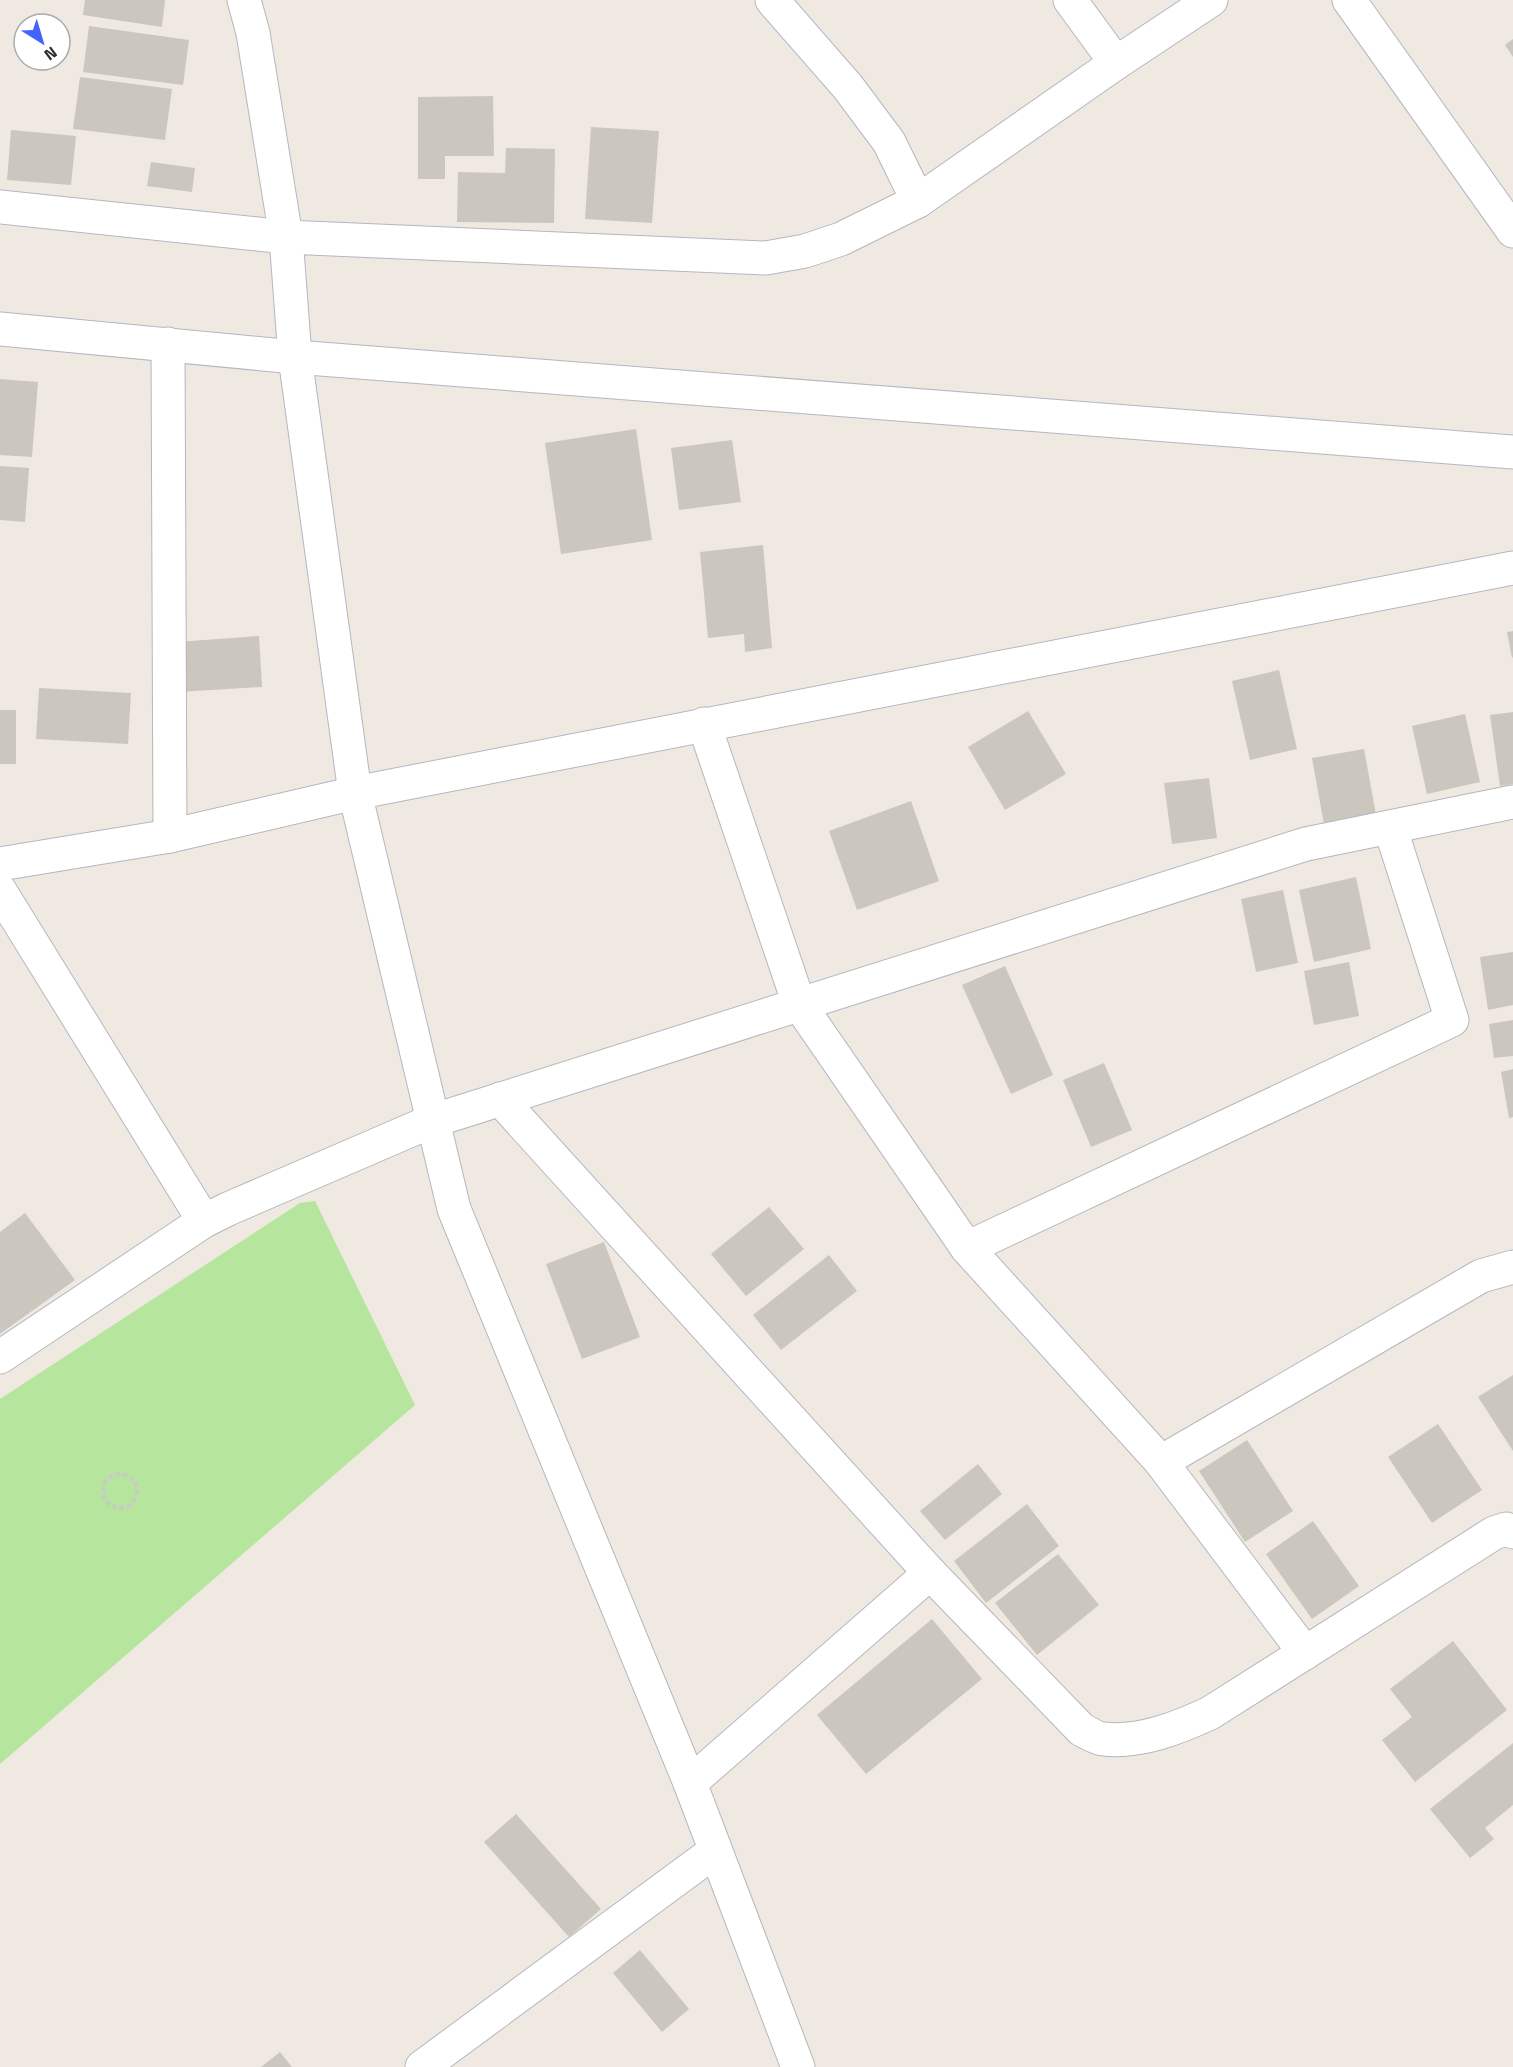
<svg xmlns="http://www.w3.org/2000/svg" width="1513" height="2067" font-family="'Titillium Web',sans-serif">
  <rect width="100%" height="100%" fill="#efe9e1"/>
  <path fill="#b6e59e" d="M315 1201 415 1405 0 1764V1399L300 1203Z"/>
  <g fill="#cbc7bf">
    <path d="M85 0H165L162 27 83 15Z"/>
    <path d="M89 26 189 40 183 85 83 72Z"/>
    <path d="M1513 39V57L1505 45Z"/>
    <path d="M80 77 172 89 165 140 73 129Z"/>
    <path d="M493 96 494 156H445V179H418V97Z"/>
    <path d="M591 127 659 131 652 223 585 219Z"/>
    <path d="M11 130 76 136 71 185 7 180Z"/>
    <path d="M506 148 555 149 554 223 457 222 458 172 505 173Z"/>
    <path d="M151 162 195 168 192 192 147 186Z"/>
    <path d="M0 379 38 382 32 457 0 455Z"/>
    <path d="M636 429 652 540 561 554 545 443Z"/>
    <path d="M732 440 741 502 679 510 671 448Z"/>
    <path d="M0 466 29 468 25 522 0 520Z"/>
    <path d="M763 545 772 648 745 652 744 634 708 638 700 552Z"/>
    <path d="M1513 631V657L1512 658 1507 632Z"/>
    <path d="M259 636 262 687 179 692 176 642Z"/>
    <path d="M1279 670 1297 749 1250 760 1232 681Z"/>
    <path d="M39 688 131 693 128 744 36 739Z"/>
    <rect x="0" y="710" width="16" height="54"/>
    <path d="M1028 711 1066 774 1005 810 968 747Z"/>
    <path d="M1513 712V784L1500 786 1490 715Z"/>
    <path d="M1465 714 1480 782 1427 794 1412 726Z"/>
    <path d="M1364 749 1377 820 1325 830 1312 758Z"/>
    <path d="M1209 778 1217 838 1172 844 1164 783Z"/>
    <path d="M911 801 939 881 857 910 829 831Z"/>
    <path d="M1356 877 1371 949 1314 962 1299 890Z"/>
    <path d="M1283 890 1298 963 1256 972 1241 899Z"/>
    <path d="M1513 952V1005L1488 1010 1480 957Z"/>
    <path d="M1349 962 1359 1016 1314 1025 1304 971Z"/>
    <path d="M1005 966 1053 1075 1011 1094 962 985Z"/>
    <path d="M1513 1020V1056L1494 1058 1489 1024Z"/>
    <path d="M1104 1063 1132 1130 1091 1147 1063 1080Z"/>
    <path d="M1513 1069V1117L1509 1118 1501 1072Z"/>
    <path d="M769 1207 804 1249 746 1296 711 1254Z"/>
    <path d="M25 1213 75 1280 0 1334V1232Z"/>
    <path d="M604 1242 640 1337 582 1359 546 1264Z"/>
    <path d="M829 1255 857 1291 781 1350 753 1315Z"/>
    <path d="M1513 1375V1451L1478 1397Z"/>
    <path d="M1438 1424 1482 1490 1432 1523 1388 1457Z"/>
    <path d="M1247 1440 1293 1511 1245 1542 1199 1471Z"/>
    <path d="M978 1464 1002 1494 945 1540 920 1511Z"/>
    <path d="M1027 1504 1059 1546 986 1603 954 1561Z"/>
    <path d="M1313 1521 1359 1586 1312 1619 1266 1554Z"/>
    <path d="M1058 1554 1099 1605 1037 1655 995 1603Z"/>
    <path d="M932 1619 982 1679 866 1774 817 1715Z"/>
    <path d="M1453 1641 1507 1710 1415 1782 1382 1740 1412 1717 1390 1689Z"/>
    <path d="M1513 1743V1805L1485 1828 1494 1839 1470 1858 1430 1809Z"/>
    <path d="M516 1814 601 1909 569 1937 484 1842Z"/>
    <path d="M640 1950 689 2009 662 2032 613 1973Z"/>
    <path d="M280 2052 292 2067H261Z"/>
  </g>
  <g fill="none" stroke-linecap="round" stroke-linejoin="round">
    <g stroke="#b4b7c1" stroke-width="35">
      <g id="minor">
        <path d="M772 0 848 87 889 142 918 201"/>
        <path d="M1070 0 1116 63"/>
        <path d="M1349 0 1513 231"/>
        <path d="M0 207 286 237 766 258 805 251 841 239 918 201 1116 63 1211 0"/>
        <path d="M0 329 295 357 1513 452"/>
        <path d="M168 344 170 836"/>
        <path d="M704 724 799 1004 967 1248 1161 1462 1305 1653"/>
        <path d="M0 864 170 836 355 793 1513 568"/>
        <path d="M0 891 204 1221"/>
        <path d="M500 1099 930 1573 1082 1730C1089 1733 1097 1739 1104 1739 1140 1743 1178 1728 1210 1713L1494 1533 1506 1529 1513 1532"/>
        <path d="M967 1248 1452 1020 1390 827"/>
        <path d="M0 1357 204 1221 228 1209 432 1121 1306 844 1513 802"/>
        <path d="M1161 1462 1481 1276 1513 1267"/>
        <path d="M690 1783 930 1573"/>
        <path d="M422 2067 715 1851"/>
      </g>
    </g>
    <g stroke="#b4b7c1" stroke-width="35">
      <path id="secondary" d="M244 0 253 33 286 237 295 357 355 793 454 1209 690 1783 798 2067"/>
    </g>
    <circle stroke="#c9c9c9" stroke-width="4" stroke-dasharray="4.5 3" stroke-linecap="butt" cx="120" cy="1491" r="17"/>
    <use href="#minor" stroke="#fff" stroke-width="33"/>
    <use href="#secondary" stroke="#fff" stroke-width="33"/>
  </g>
  <g transform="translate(42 42) rotate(143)"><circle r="28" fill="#ffffff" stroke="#ababab" stroke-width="1.5"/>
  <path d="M0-4.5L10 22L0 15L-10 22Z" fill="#4264fb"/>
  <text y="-9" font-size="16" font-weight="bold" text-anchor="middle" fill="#2e2e2e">N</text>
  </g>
</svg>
